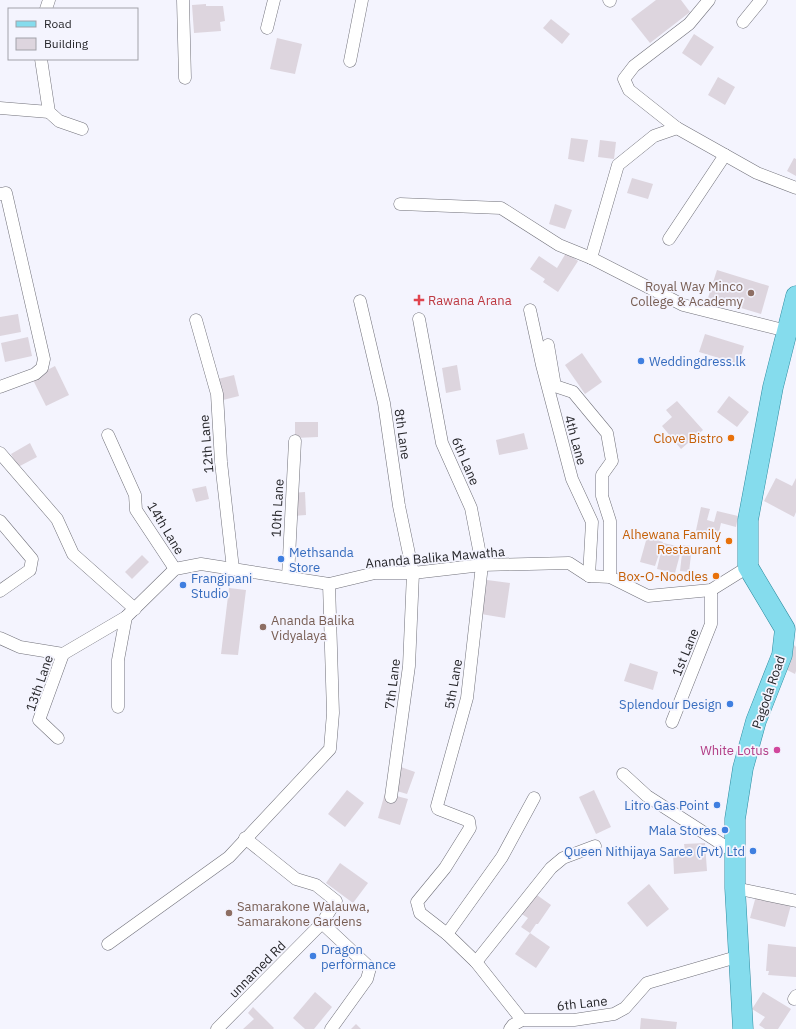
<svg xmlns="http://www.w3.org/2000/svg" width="796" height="1029" font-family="'IBM Plex Sans',sans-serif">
  <rect width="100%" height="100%" fill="#f4f4fe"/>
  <g fill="#ddd5de">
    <path d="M656 0H681L690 12 650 43 631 19Z"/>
    <path d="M206 4V6H223L225 21 220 22 221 31 194 33 192 5Z"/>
    <path d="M551 19 570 34 562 44 543 28Z"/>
    <path d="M694 34 714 47 701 66 682 53Z"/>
    <path d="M277 38 302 44 295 74 270 69Z"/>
    <path d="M718 77 735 87 725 105 708 95Z"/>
    <path d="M571 138 588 140 584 162 568 159Z"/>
    <path d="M600 140 616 142 614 159 598 157Z"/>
    <path d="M794 158 796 159V176L787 171Z"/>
    <path d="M632 178 653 184 648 199 627 193Z"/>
    <path d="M555 204 572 210 565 229 549 224Z"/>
    <path d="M566 253 578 261 558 292 543 282 545 279 530 269 539 256 557 268Z"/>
    <path d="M717 270 769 286 761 314 708 298Z"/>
    <path d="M18 314 21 332 0 336V317Z"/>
    <path d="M705 334 744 346 739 364 699 352Z"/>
    <path d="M28 337 32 356 5 362 1 343Z"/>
    <path d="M582 353 602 382 585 394 565 365Z"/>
    <path d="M457 365 461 390 446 393 442 368Z"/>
    <path d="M55 366 69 395 46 406 32 378Z"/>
    <path d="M234 375 239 396 223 400 218 379Z"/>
    <path d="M729 396 749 412 737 427 717 412Z"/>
    <path d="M677 401 703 430 681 449 662 426 672 417 666 410Z"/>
    <path d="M295 422H318V437L295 438Z"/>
    <path d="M524 433 528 449 499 455 496 440Z"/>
    <path d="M30 443 37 457 18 467 11 454Z"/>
    <path d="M776 478 792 486 796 478V512L794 517 764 501Z"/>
    <path d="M206 486 209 499 196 502 192 489Z"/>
    <path d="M305 492 306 515 293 516 291 493Z"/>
    <path d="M701 507 710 509 707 520 714 522 717 511 738 516 736 527 721 523 717 540 695 535Z"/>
    <path d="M647 537 663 542 655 566 640 562Z"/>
    <path d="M663 543 682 547 675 573 657 569Z"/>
    <path d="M683 545 692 546 689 572 680 571Z"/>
    <path d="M142 555 149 562 132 579 125 572Z"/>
    <path d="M487 580 510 583 505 618 481 614Z"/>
    <path d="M229 588 246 590 238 655 221 654Z"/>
    <path d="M794 645 796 647V671L795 674 783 668Z"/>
    <path d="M630 663 658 672 653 690 624 681Z"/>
    <path d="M398 766 415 772 407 794 390 789Z"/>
    <path d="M347 790 364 803 345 827 328 814Z"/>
    <path d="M594 790 611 827 596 834 579 797Z"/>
    <path d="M385 793 408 799 400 825 378 818Z"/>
    <path d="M705 843 707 871 674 874 673 852 685 851 684 844Z"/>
    <path d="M340 863 368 883 353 903 326 883Z"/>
    <path d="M649 884 669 909 647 927 627 903Z"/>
    <path d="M534 893 551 905 538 924H536L530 933 521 927 528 918 520 913Z"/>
    <path d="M756 896 791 905 785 927 750 918Z"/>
    <path d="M530 933 550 947 536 968 515 954Z"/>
    <path d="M768 944 796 947V977L768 975 769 971H766Z"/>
    <path d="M315 992 332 1007 314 1029H305L293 1018Z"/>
    <path d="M763 992 791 1009 778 1029H765L759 1025 765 1017 752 1009Z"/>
    <path d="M253 1007 274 1028 273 1029H243L254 1019 248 1013Z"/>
    <path d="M641 1018 677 1022 676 1029H640Z"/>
    <path d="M356 1024 361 1029H351Z"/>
  </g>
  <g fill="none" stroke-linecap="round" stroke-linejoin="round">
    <g stroke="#71717a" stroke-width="13">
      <g id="minor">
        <path d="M183 0 185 78"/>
        <path d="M609 0 610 1"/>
        <path d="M709 0 689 24 634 66 624 79 629 90 677 128 757 173 796 188"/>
        <path d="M46 9 49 0"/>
        <path d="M743 22 761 0"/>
        <path d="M267 28 274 0"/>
        <path d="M41 59 49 112 59 121 82 129"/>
        <path d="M350 61 362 0"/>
        <path d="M0 108 49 112"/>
        <path d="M0 194 6 193 44 359 42 368 35 374 0 387"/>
        <path d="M400 204 501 208 559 245 591 258 683 305 787 331"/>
        <path d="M669 239 725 155"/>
        <path d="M591 258 618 165 654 136 677 128"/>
        <path d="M360 301 384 403 399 506 413 573 409 666 391 797"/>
        <path d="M530 310 542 365 572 479 592 522 589 576"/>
        <path d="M419 319 442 443 471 508 482 565 467 698 437 806 438 809 469 821 470 828 445 868 417 902 420 913 447 934 476 962 522 1020"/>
        <path d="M196 320 217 394 221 462 233 569"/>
        <path d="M548 345 555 386 573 392 607 433 612 461 602 475V496L610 521V577"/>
        <path d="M108 435 135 495 136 510 175 569"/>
        <path d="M0 453 57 519 73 554 135 609"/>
        <path d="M0 521 32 559 30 570 0 591"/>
        <path d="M288 577 295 441"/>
        <path d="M0 638 20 647 63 654 126 617 175 569 201 564 329 584 375 573H413L482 565 569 563 589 576 610 577 648 596 711 590 748 567"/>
        <path d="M118 707V660L126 617"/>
        <path d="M672 722 711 624V590"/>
        <path d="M58 738 39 720 63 654"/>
        <path d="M623 774 647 796 734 852"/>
        <path d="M735 888 796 901"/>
        <path d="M322 923 370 968 367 979 331 1029"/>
        <path d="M447 934 502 857 534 798"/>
        <path d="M108 944 229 857 330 749 333 713 329 584"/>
        <path d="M476 962 551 868 563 858 595 846"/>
        <path d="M794 999 796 996"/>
        <path d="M217 1029 322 923 336 901 316 885 296 879 245 838"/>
        <path d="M510 1029 513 1025 522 1020H574L614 1014 625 1008 647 983 740 956"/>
      </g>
    </g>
    <g stroke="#2f8da1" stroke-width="21">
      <path id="primary" d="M743 1029 735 888V819L743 768 756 721 782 655 785 629 748 567V520L773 387 796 296"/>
    </g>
    <use href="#minor" stroke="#fff" stroke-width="12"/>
    <use href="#primary" stroke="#85dced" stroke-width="20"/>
  </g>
  <g fill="#8d6e63" stroke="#f4f4fe" stroke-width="1.5">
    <circle cx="751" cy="293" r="4"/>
    <circle cx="263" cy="627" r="4"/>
    <circle cx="229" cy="913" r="4"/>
  </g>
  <path fill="#e0444e" stroke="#f4f4fe" stroke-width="1.5" d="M417 294h4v4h4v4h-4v4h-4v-4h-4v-4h4z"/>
  <g fill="#3f7fe0" stroke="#f4f4fe" stroke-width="1.5">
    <circle cx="641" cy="361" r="4"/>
    <circle cx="281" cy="559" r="4"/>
    <circle cx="183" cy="585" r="4"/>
    <circle cx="730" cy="704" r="4"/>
    <circle cx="717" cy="805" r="4"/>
    <circle cx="725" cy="830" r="4"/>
    <circle cx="753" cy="851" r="4"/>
    <circle cx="313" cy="956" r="4"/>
  </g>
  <g fill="#e8710a" stroke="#f4f4fe" stroke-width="1.5">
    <circle cx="731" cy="438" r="4"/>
    <circle cx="729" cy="541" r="4"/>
    <circle cx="716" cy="576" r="4"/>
  </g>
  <circle fill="#d1479c" stroke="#f4f4fe" stroke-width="1.5" cx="777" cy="750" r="4"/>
  <g text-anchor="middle" stroke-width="3.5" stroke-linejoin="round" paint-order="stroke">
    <g font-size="13" fill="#785e54" stroke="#f4f4fe" text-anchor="start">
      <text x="743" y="291" text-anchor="end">Royal Way Minco<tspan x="743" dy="15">College &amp; Academy</tspan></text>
      <text x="271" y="625">Ananda Balika<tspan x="271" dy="15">Vidyalaya</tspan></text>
      <text x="237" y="911">Samarakone Walauwa,<tspan x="237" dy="15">Samarakone Gardens</tspan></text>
    </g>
    <g font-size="13" fill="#be3a42" stroke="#f4f4fe" text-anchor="start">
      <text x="428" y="305">Rawana Arana</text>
    </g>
    <g font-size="13" fill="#366cbe" stroke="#f4f4fe" text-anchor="start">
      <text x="649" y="366">Weddingdress.lk</text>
      <text x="289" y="557">Methsanda<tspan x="289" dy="15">Store</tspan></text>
      <text x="191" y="583">Frangipani<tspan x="191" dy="15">Studio</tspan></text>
      <text x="722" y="709" text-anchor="end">Splendour Design</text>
      <text x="709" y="810" text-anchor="end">Litro Gas Point</text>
      <text x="717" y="835" text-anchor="end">Mala Stores</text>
      <text x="745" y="856" text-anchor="end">Queen Nithijaya Saree (Pvt) Ltd</text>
      <text x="321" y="954">Dragon<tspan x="321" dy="15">performance</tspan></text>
    </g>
    <g font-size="13" fill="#26262a" stroke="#f4f4fe">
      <text transform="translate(403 434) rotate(82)" y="5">8th Lane</text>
      <text transform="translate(576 440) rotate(75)" y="5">4th Lane</text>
      <text transform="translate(206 444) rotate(-95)" y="5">12th Lane</text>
      <text transform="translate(466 461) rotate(67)" y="5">6th Lane</text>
      <text transform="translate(277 508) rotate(-87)" y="5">10th Lane</text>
      <text transform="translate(166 528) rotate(59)" y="5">14th Lane</text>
      <text transform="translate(435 557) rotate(-5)" y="5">Ananda Balika Mawatha</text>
      <text transform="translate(685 652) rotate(-68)" y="5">1st Lane</text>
      <text transform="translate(39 683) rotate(-71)" y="5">13th Lane</text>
      <text transform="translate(392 684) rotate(-83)" y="5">7th Lane</text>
      <text transform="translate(453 684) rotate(-80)" y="5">5th Lane</text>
      <text transform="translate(768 692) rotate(-71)" y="5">Pagoda Road</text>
      <text transform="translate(257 969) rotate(-45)" y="5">unnamed Rd</text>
      <text transform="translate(582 1003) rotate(-6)" y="5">6th Lane</text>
    </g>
    <g font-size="13" fill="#c56008" stroke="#f4f4fe" text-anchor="end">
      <text x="723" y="443">Clove Bistro</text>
      <text x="721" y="539">Alhewana Family<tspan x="721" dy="15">Restaurant</tspan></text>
      <text x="708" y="581">Box-O-Noodles</text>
    </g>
    <g font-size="13" fill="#b23c85" stroke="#f4f4fe" text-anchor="end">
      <text x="769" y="755">White Lotus</text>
    </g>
  </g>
  <rect x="8" y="8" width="130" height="52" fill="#f4f4fe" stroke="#a2a2a9"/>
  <rect x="16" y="21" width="20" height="6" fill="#85dced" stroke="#a2a2a9"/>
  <text x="44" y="28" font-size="12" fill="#26262a">Road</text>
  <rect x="16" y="38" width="20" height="12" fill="#ddd5de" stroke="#a2a2a9"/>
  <text x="44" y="48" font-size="12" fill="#26262a">Building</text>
</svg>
